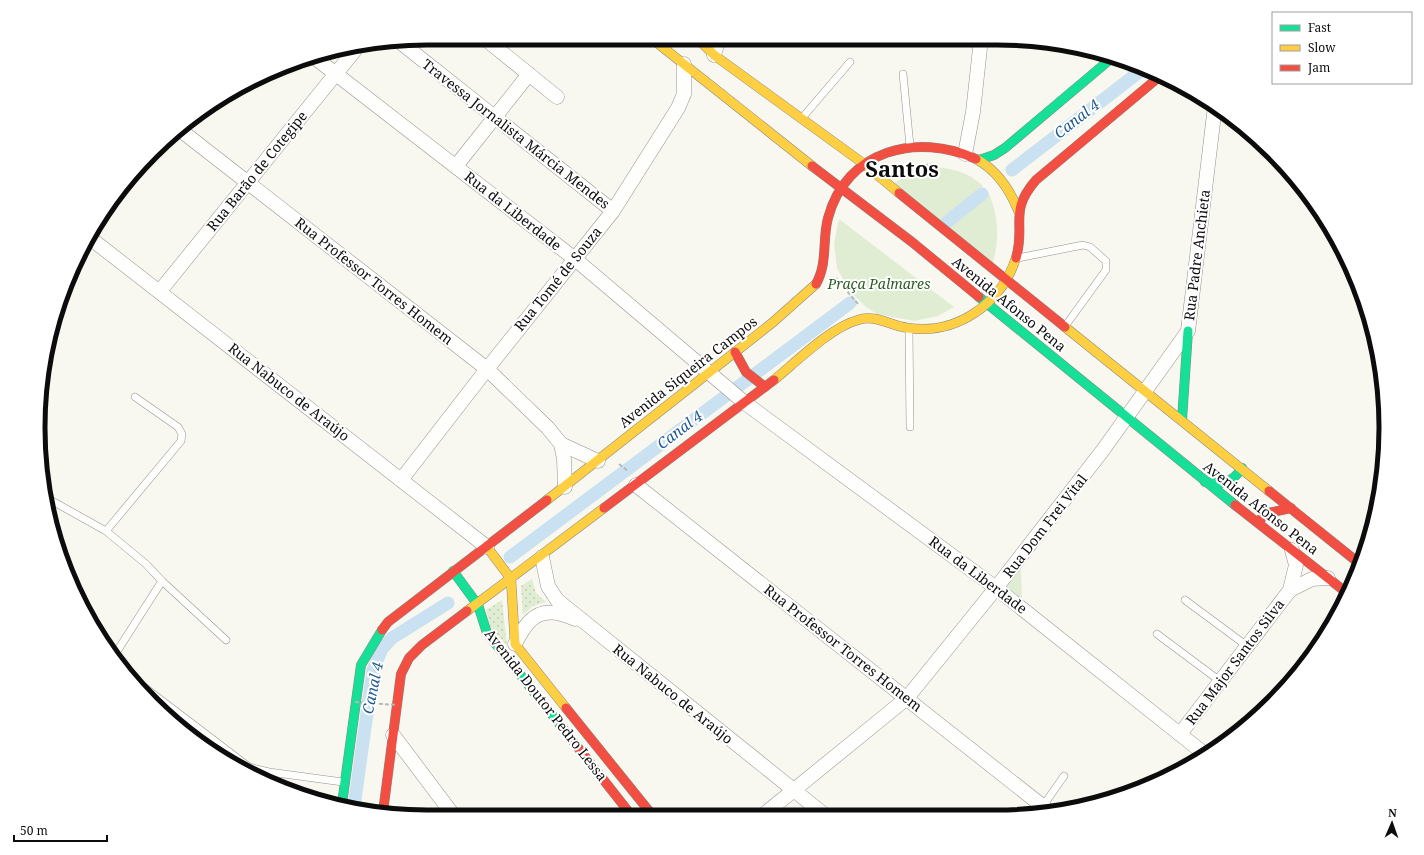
<svg xmlns="http://www.w3.org/2000/svg" width="1424" height="855" font-family="'Noto Serif',serif">
  <defs>
    <pattern id="grass-dots" width="8" height="8" patternUnits="userSpaceOnUse"><rect width="8" height="8" fill="#e1edd2"/><path d="M2 2h.1M6 6h.1" fill="none" stroke="#c0cab3" stroke-width="1.8" stroke-linecap="round"/></pattern>
  </defs>
  <rect width="100%" height="100%" fill="#f9f8f0"/>
  <g fill="url(#grass-dots)">
    <path d="M532 579 536 593 546 602 533 606 523 615 521 586Z"/>
    <path d="M502 600 507 646 491 628 486 610Z"/>
  </g>
  <g fill="#e1edd2">
    <path d="M936 167C955 169 969 173 983 186L940 221 892 184 912 173Z"/>
    <path d="M988 192C999 216 1000 240 992 265L945 226Z"/>
    <path d="M839 219 954 307 938 316 914 321 877 314 866 307 849 290 837 268 834 243Z"/>
    <path d="M1021 568 1022 603 1005 588Z"/>
  </g>
  <g fill="none" stroke-linecap="round" stroke-linejoin="round">
    <g stroke="#c9e1f0" stroke-width="13">
      <path d="M1012 170 1143 69"/>
      <path d="M947 222 982 194"/>
      <path d="M510 557 850 303"/>
      <path d="M354 807 373 670 382 649 392 638 448 603"/>
    </g>
    <g stroke="#93928f" stroke-width="8">
      <g id="lane">
        <path d="M903 74 910 146"/>
        <path d="M802 118 850 62"/>
        <path d="M1018 258 1083 245 1090 247 1106 261V270L1066 325"/>
        <path d="M909 329 910 427"/>
        <path d="M45 497 106 531 146 564 162 581 114 656"/>
        <path d="M106 531 181 441 182 434 178 427 135 397"/>
        <path d="M162 581 226 640"/>
        <path d="M1185 600 1247 646"/>
        <path d="M1157 634 1220 681"/>
        <path d="M127 674 249 767 269 772 343 782"/>
        <path d="M1043 806 1064 776"/>
      </g>
    </g>
    <g stroke="#93928f" stroke-width="15">
      <g id="street">
        <path d="M400 42 613 211"/>
        <path d="M489 42 557 97"/>
        <path d="M714 55 719 38"/>
        <path d="M314 57 575 259 745 403 996 588 1206 755"/>
        <path d="M179 129 487 369 548 428 561 444 598 461"/>
        <path d="M965 154 973 112 981 39"/>
        <path d="M456 166 529 74"/>
        <path d="M90 238 487 547"/>
        <path d="M160 291 355 50"/>
        <path d="M561 444 564 459 565 487"/>
        <path d="M401 480 487 369 613 211 678 108 684 94V64"/>
        <path d="M636 485 1050 812"/>
        <path d="M542 557 548 586 557 600 826 816"/>
        <path d="M1290 590 1312 579 1328 578"/>
        <path d="M515 644C529 615 543 604 575 619"/>
        <path d="M1180 734 1290 590 1296 565 1292 550"/>
        <path d="M393 735 454 816"/>
        <path d="M762 816 907 698 996 588 1103 450 1188 331 1215 106"/>
      </g>
    </g>
    <g stroke="#898985" stroke-width="10">
      <g id="fast">
        <path d="M979 160 994 155 1005 148 1113 57"/>
        <path d="M979 297 1235 505"/>
        <path d="M1182 420 1188 331"/>
        <path d="M1205 482C1223 485 1232 483 1242 468"/>
        <path d="M453 571 478 605 487 633 561 726"/>
        <path d="M342 804 361 665 382 630"/>
      </g>
    </g>
    <g stroke="#898985" stroke-width="10">
      <g id="slow">
        <path d="M651 38 812 166"/>
        <path d="M697 38 714 55 864 164 899 193"/>
        <path d="M976 159C997 170 1009 188 1018 210"/>
        <path d="M1065 327 1269 491"/>
        <path d="M774 380C796 362 831 327 858 320 876 314 890 326 908 328 957 335 1001 304 1016 258"/>
        <path d="M547 500 772 323 816 284"/>
        <path d="M487 547 511 579 515 644 566 708"/>
        <path d="M467 611 604 508"/>
      </g>
    </g>
    <g stroke="#898985" stroke-width="10">
      <g id="jam">
        <path d="M812 166 912 242 979 297"/>
        <path d="M899 193 1065 327"/>
        <path d="M1016 258C1026 224 1008 212 1036 180L1159 77"/>
        <path d="M816 284C828 263 822 240 828 218 846 150 917 132 976 159"/>
        <path d="M735 352 746 372 765 387"/>
        <path d="M1269 491 1360 564"/>
        <path d="M1235 505 1347 593"/>
        <path d="M604 508 774 380"/>
        <path d="M1257 522 1268 513 1291 508"/>
        <path d="M382 630 388 622 547 500"/>
        <path d="M566 708 653 816"/>
        <path d="M561 726 632 816"/>
        <path d="M383 812 401 674 409 658 422 645 467 611"/>
      </g>
    </g>
    <g stroke="#b7b7b5" stroke-width="2" stroke-dasharray="4 2" stroke-linecap="butt">
      <path d="M902 174 916 166 935 164"/>
      <path d="M836 278 858 304"/>
      <path d="M619 464 628 471"/>
    </g>
    <use href="#lane" stroke="#fefefd" stroke-width="7"/>
    <use href="#street" stroke="#fefefd" stroke-width="14"/>
    <use href="#fast" stroke="#16e098" stroke-width="9"/>
    <use href="#slow" stroke="#ffcf43" stroke-width="9"/>
    <use href="#jam" stroke="#f24e42" stroke-width="9"/>
    <path stroke="#b7b7b5" stroke-width="2" stroke-dasharray="4 2" stroke-linecap="butt" d="M355 702 397 705"/>
  </g>
  <g text-anchor="middle" stroke-width="4" stroke-linejoin="round" paint-order="stroke">
    <g font-size="14" fill="#0c0c0c" stroke="#fff">
      <text transform="translate(516 134) rotate(38)" y="5">Travessa Jornalista Márcia Mendes</text>
      <text transform="translate(257 171) rotate(-51)" y="5">Rua Barão de Cotegipe</text>
      <text transform="translate(513 211) rotate(38)" y="5">Rua da Liberdade</text>
      <text transform="translate(1197 255) rotate(-83)" y="5">Rua Padre Anchieta</text>
      <text transform="translate(558 279) rotate(-51)" y="5">Rua Tomé de Souza</text>
      <text transform="translate(374 281) rotate(38)" y="5">Rua Professor Torres Homem</text>
      <text transform="translate(1009 304) rotate(39)" y="5">Avenida Afonso Pena</text>
      <text transform="translate(688 372) rotate(-38)" y="5">Avenida Siqueira Campos</text>
      <text transform="translate(289 392) rotate(38)" y="5">Rua Nabuco de Araújo</text>
      <text transform="translate(1261 508) rotate(38)" y="5">Avenida Afonso Pena</text>
      <text transform="translate(1045 526) rotate(-52)" y="5">Rua Dom Frei Vital</text>
      <text transform="translate(978 575) rotate(37)" y="5">Rua da Liberdade</text>
      <text transform="translate(843 648) rotate(38)" y="5">Rua Professor Torres Homem</text>
      <text transform="translate(1235 662) rotate(-53)" y="5">Rua Major Santos Silva</text>
      <text transform="translate(673 694) rotate(39)" y="5">Rua Nabuco de Araújo</text>
      <text transform="translate(546 705) rotate(52)" y="5">Avenida Doutor Pedro Lessa</text>
    </g>
    <g font-size="14" font-style="italic" fill="#2b5d22" stroke="#fff">
      <text x="879" y="289">Praça Palmares</text>
    </g>
    <g font-size="15" font-style="italic" fill="#205a92" stroke="#fff">
      <text transform="translate(1077 119) rotate(-38)" y="5">Canal 4</text>
      <text transform="translate(680 430) rotate(-37)" y="5">Canal 4</text>
      <text transform="translate(373 688) rotate(-78)" y="5">Canal 4</text>
    </g>
    <g font-size="22" font-weight="bold" fill="#0c0c0c" stroke="#fff">
      <text x="902" y="177">Santos</text>
    </g>
  </g>
  <path d="M0 0H1424V855H0ZM427 45H997A382 382 0 0 1 1379 427V428A382 382 0 0 1 997 810H427A382 382 0 0 1 45 428V427A382 382 0 0 1 427 45Z" fill="#fff" fill-rule="evenodd"/>
  <path fill="none" stroke="#0c0c0c" stroke-width="5" d="M427 45H997A382 382 0 0 1 1379 427V428A382 382 0 0 1 997 810H427A382 382 0 0 1 45 428V427A382 382 0 0 1 427 45Z"/>
  <rect x="1272" y="12" width="140" height="72" fill="#ffffff" stroke="#9e9e9e"/>
  <rect x="1280" y="25" width="20" height="6" fill="#16e098" stroke="#9e9e9e"/>
  <text x="1308" y="32" font-size="12" fill="#0c0c0c">Fast</text>
  <rect x="1280" y="45" width="20" height="6" fill="#ffcf43" stroke="#9e9e9e"/>
  <text x="1308" y="52" font-size="12" fill="#0c0c0c">Slow</text>
  <rect x="1280" y="65" width="20" height="6" fill="#f24e42" stroke="#9e9e9e"/>
  <text x="1308" y="72" font-size="12" fill="#0c0c0c">Jam</text>
  <g transform="translate(1392 823) rotate(2)" stroke="#ffffff" stroke-width="3" paint-order="stroke">
  <path d="M0-3L7 15L0 10L-7 15Z" fill="#0c0c0c"/>
  <text y="-6" font-size="11" font-weight="bold" text-anchor="middle" fill="#0c0c0c">N</text>
  </g>
  <path d="M14 835v6h93v-6" fill="none" stroke="#0c0c0c" stroke-width="2"/>
  <text x="20" y="835" font-size="12" fill="#0c0c0c" stroke="#ffffff" stroke-width="3" paint-order="stroke">50 m</text>
</svg>
